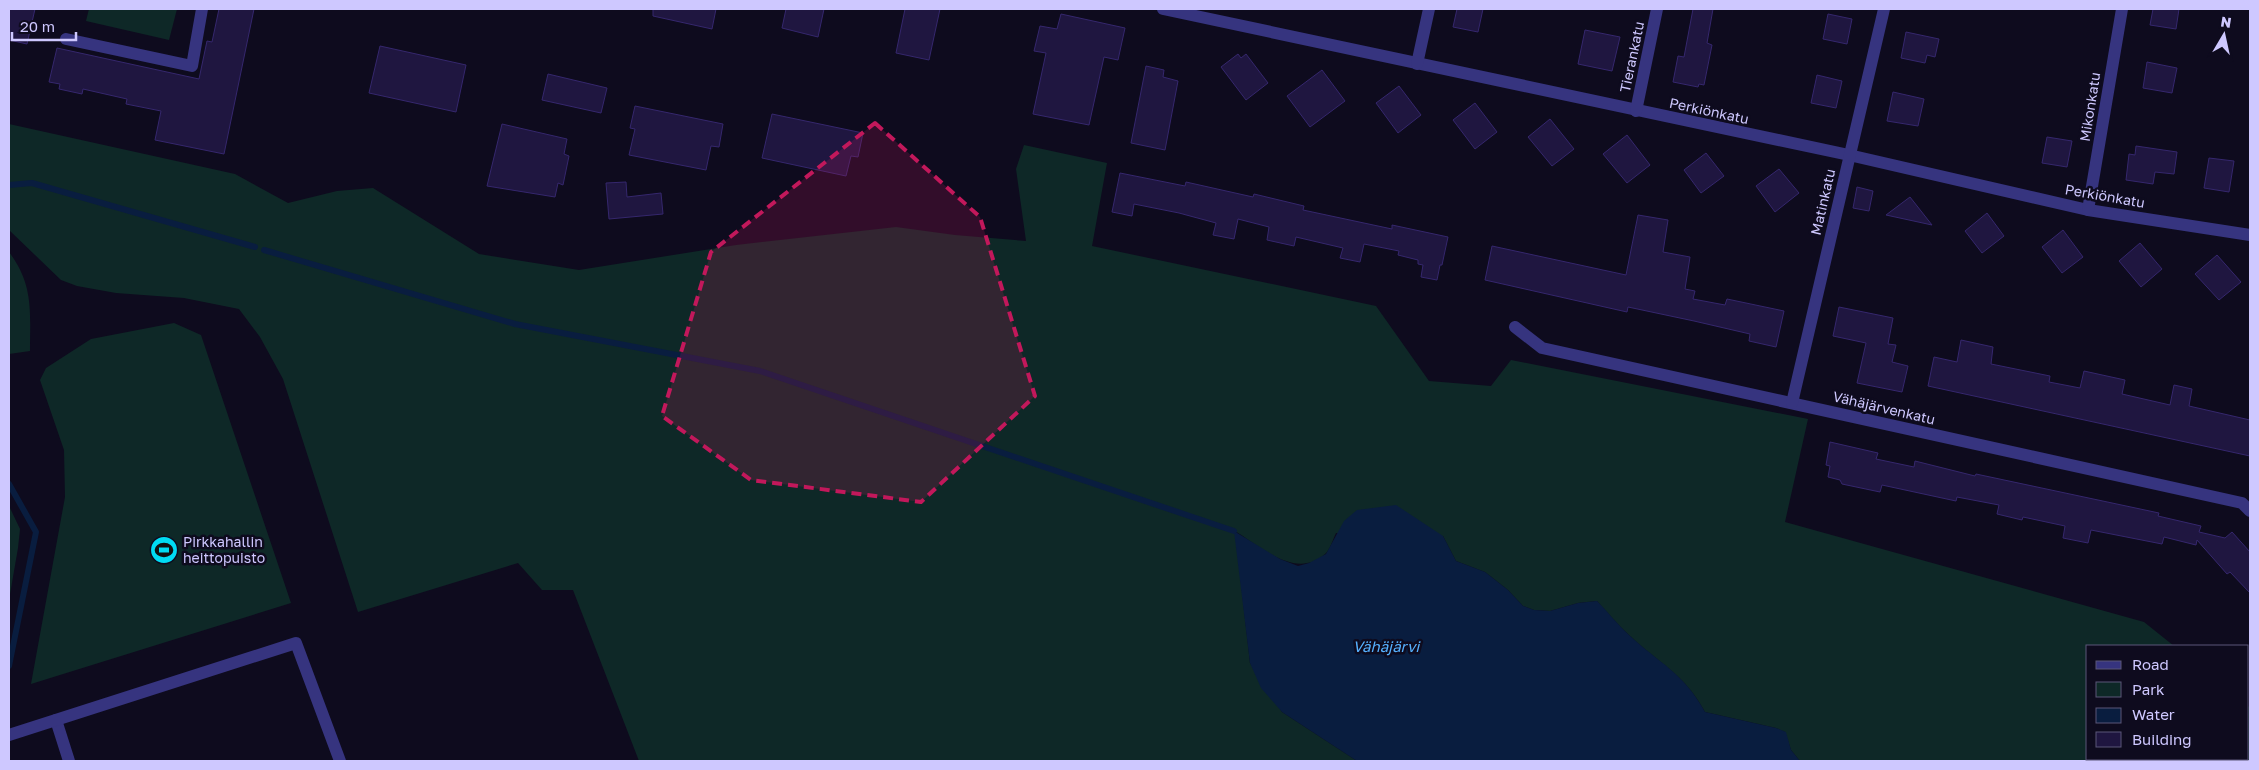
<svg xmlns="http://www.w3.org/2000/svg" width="2259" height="770" font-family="'Golos Text',sans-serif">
  <rect width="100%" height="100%" fill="#0e0b1e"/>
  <g fill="#0e2827">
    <path d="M89 9H177L169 40 86 21Z"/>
    <path d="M9 124 235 174 288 203 337 191 373 188 479 254 579 270 736 245 896 227 955 235 1026 241 1016 169 1024 145 1107 163 1092 246 1376 306 1429 381 1491 386 1511 360 1808 419 1785 522 2144 622 2174 646H2088V759H2248V706L2250 708V761H1800L1791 750 1785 732 1776 728 1705 712C1685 674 1658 663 1629 635 1618 625 1608 613 1597 601L1578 603 1550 611 1534 610 1523 606 1508 590 1485 572 1456 561 1443 536 1336 533C1333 539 1330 550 1325 554 1296 580 1261 547 1235 531L1250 663 1282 712 1357 761H639L573 590H542L518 563 358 612 283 379 260 337 239 309 184 298 116 293 77 286 61 280 9 230Z"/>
    <path d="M9 252C34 285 30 312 30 351L9 354Z"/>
    <path d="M174 323 201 335 291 603 31 684 65 497 64 450 40 380 46 368 91 339Z"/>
    <path d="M9 506 20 529 18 548 9 600Z"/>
  </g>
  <path fill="#091d3f" d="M1396 505 1443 536 1456 561 1485 572 1508 590 1523 606 1534 610 1550 611 1578 603 1597 601C1608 612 1618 625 1629 635 1659 663 1684 673 1705 712L1776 728 1786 732 1791 750 1800 761H1357L1282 712 1261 688 1250 663 1234 531 1280 559 1298 566 1309 563 1326 554 1344 521 1357 510Z"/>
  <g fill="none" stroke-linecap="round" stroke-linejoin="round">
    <g stroke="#091d3f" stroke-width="6">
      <path d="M9 185 32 183 255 247"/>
      <path d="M264 250 515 324 760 371 1234 531"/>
      <path d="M9 484 36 532 9 666"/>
    </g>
  </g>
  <g fill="#1f1640" stroke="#35276d">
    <path d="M9 9H35L27 44 9 40Z"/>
    <path d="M219 9H254L224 154 155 140 161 111 126 104 127 99 83 89 82 94 59 89 60 84 49 82 57 48 199 79 207 41 212 42Z"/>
    <path d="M653 9H716L712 29 653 16Z"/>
    <path d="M786 9H824L818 37 782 28Z"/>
    <path d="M905 9H940L929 60 896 53Z"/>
    <path d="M1457 9H1483L1478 32 1453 27Z"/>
    <path d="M1693 9H1713L1707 43 1712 45 1704 85 1699 84 1698 87 1673 82 1678 56 1684 57Z"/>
    <path d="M2153 9H2179L2176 29 2150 25Z"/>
    <path d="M1061 14 1125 28 1118 60 1104 57 1089 125 1033 114 1046 53 1034 51 1040 26 1057 29Z"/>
    <path d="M1828 14 1852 19 1847 44 1823 39Z"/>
    <path d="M1585 30 1620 37 1612 71 1578 64Z"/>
    <path d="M1906 32 1939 39 1935 57 1927 55 1925 63 1901 58Z"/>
    <path d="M380 46 466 65 456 112 369 93Z"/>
    <path d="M1238 54 1241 58 1246 54 1268 83 1246 100 1221 67Z"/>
    <path d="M2147 62 2177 68 2172 93 2143 88Z"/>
    <path d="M1146 66 1164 70 1163 77 1178 81 1165 150 1131 143Z"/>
    <path d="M1322 70 1345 101 1310 127 1287 96Z"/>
    <path d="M548 74 607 88 601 113 542 100Z"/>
    <path d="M1817 75 1842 81 1836 108 1811 103Z"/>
    <path d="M1399 86 1421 115 1398 133 1376 103Z"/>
    <path d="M1893 92 1924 99 1918 126 1887 121Z"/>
    <path d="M1475 103 1497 132 1475 149 1453 120Z"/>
    <path d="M635 106 723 124 719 147 711 146 706 170 629 155 635 129 630 128Z"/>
    <path d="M772 114 863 133 858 157 851 156 846 176 762 158Z"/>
    <path d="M1550 119 1574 149 1552 166 1528 137Z"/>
    <path d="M502 124 567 139 564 154 569 156 563 185 558 183 555 197 487 186Z"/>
    <path d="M1627 135 1650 165 1627 183 1603 154Z"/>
    <path d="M2047 137 2072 141 2067 167 2042 163Z"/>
    <path d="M2136 146 2177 152 2174 174 2155 172 2153 184 2126 180 2129 154 2135 155Z"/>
    <path d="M1706 153 1724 176 1701 193 1684 170Z"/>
    <path d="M2209 158 2234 161 2229 192 2204 188Z"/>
    <path d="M1779 169 1799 193 1775 212 1756 186Z"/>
    <path d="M1120 173 1185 186 1186 182 1253 197 1254 194 1304 206 1303 210 1392 229V225L1448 237 1442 265H1440L1437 280 1421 277 1423 265 1418 264V260L1398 255 1399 251 1364 244 1360 262 1340 258 1343 248 1296 237 1294 246 1267 240 1269 227 1238 219 1234 239 1213 235 1216 223 1179 213 1134 204 1132 216 1112 212Z"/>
    <path d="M626 182 627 197 661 193 663 214 609 219 606 183Z"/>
    <path d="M1857 187 1873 191 1869 211 1853 208Z"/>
    <path d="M1910 197 1932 225 1886 215Z"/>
    <path d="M1987 213 2004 236 1982 253 1965 231Z"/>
    <path d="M1638 215 1668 220 1663 252 1690 257 1685 289 1695 291 1693 299 1725 305 1727 299 1784 311 1776 347 1749 341 1750 334 1694 321 1628 307 1627 312 1485 280 1492 246 1626 275Z"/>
    <path d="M2063 230 2083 257 2062 273 2042 247Z"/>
    <path d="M2140 243 2162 269 2141 287 2119 261Z"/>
    <path d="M2217 255 2241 282 2219 300 2195 274Z"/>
    <path d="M1839 307 1893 318 1888 344 1896 345 1892 362 1908 366 1902 392 1857 383 1866 343 1833 336Z"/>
    <path d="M1961 340 1993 347 1991 364 2050 376 2049 382 2080 388 2084 371 2125 380 2122 394 2170 405 2174 385 2192 389 2189 406 2250 420V456L1928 386 1934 357 1957 362Z"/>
    <path d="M1830 442 1878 453 1876 459 1914 467 1915 461 1975 476 1976 474 2159 513 2158 516 2201 526 2199 532 2225 538 2232 532 2250 552V593L2230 572 2227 574 2197 540 2196 545 2164 537 2162 544 2091 530 2088 543 2063 538 2065 526 2023 517 2022 520 1997 514 1999 505 1957 497 1956 501 1882 485 1880 492 1842 484 1840 480 1828 477 1830 466 1826 465Z"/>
  </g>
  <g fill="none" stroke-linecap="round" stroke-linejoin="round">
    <g stroke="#36347f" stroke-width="12">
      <path d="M1163 9 1849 155 2088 210 2250 235"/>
      <path d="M66 39 192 66 202 9"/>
      <path d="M1417 64 1429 9"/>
      <path d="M1636 111 1657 9"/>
      <path d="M2088 210 2122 9"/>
      <path d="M1515 327 1542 348 2242 503 2250 511"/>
      <path d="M1792 403 1884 9"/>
      <path d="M56 720 69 761"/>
      <path d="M9 735 296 643 340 761"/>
    </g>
  </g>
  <path fill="#c2185b" fill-opacity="0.2" stroke="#c2185b" stroke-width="4" stroke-dasharray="10 6" stroke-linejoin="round" d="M875 123 980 217 1035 396 921 502 751 480 662 416 711 252Z"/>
  <defs>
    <g id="stadium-disc" transform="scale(1.4375)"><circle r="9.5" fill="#00dbf3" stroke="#0e0b1e"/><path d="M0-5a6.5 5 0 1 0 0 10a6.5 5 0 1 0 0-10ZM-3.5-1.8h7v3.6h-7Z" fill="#111"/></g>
  </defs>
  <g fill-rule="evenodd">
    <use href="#stadium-disc" x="164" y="550"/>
  </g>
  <g text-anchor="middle" stroke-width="5" stroke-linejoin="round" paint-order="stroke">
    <g font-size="14" fill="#cec8ff" stroke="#0e0b1e">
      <text transform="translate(1632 57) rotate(-78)" y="5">Tierankatu</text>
      <text transform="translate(2090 107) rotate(-81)" y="5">Mikonkatu</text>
      <text transform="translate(1709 111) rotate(12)" y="5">Perkiönkatu</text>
      <text transform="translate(2105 196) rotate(10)" y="5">Perkiönkatu</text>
      <text transform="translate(1823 202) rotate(-77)" y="5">Matinkatu</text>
      <text transform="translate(1884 408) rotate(13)" y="5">Vähäjärvenkatu</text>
    </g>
    <g font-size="14" fill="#cec8ff" stroke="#0e0b1e" text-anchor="start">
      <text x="183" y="547">Pirkkahallin<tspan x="183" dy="16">heittopuisto</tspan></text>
    </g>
    <g font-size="15" font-style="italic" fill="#56b1ff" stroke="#0e0b1e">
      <text x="1386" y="652">Vähäjärvi</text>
    </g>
  </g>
  <rect width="2259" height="770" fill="none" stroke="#cec8ff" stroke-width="20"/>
  <rect x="2086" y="645" width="162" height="115" fill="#0e0b1e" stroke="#5b5778"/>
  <rect x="2096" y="661" width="25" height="8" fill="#36347f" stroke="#5b5778"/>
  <text x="2132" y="670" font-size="15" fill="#cec8ff">Road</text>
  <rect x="2096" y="682" width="25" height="15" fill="#0e2827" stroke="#5b5778"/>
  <text x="2132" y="695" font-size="15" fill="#cec8ff">Park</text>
  <rect x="2096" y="708" width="25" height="15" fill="#091d3f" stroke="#5b5778"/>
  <text x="2132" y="720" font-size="15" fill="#cec8ff">Water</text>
  <rect x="2096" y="732" width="25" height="15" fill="#1f1640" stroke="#5b5778"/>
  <text x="2132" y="745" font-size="15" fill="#cec8ff">Building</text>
  <g transform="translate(2224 35) rotate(9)" stroke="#0e0b1e" stroke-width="4" paint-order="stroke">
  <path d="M0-4L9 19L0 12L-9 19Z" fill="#cec8ff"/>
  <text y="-8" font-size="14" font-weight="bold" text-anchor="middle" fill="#cec8ff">N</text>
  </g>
  <path d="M12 32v8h64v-8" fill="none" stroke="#cec8ff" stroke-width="2.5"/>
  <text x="20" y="32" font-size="15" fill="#cec8ff" stroke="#0e0b1e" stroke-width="4" paint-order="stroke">20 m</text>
</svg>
